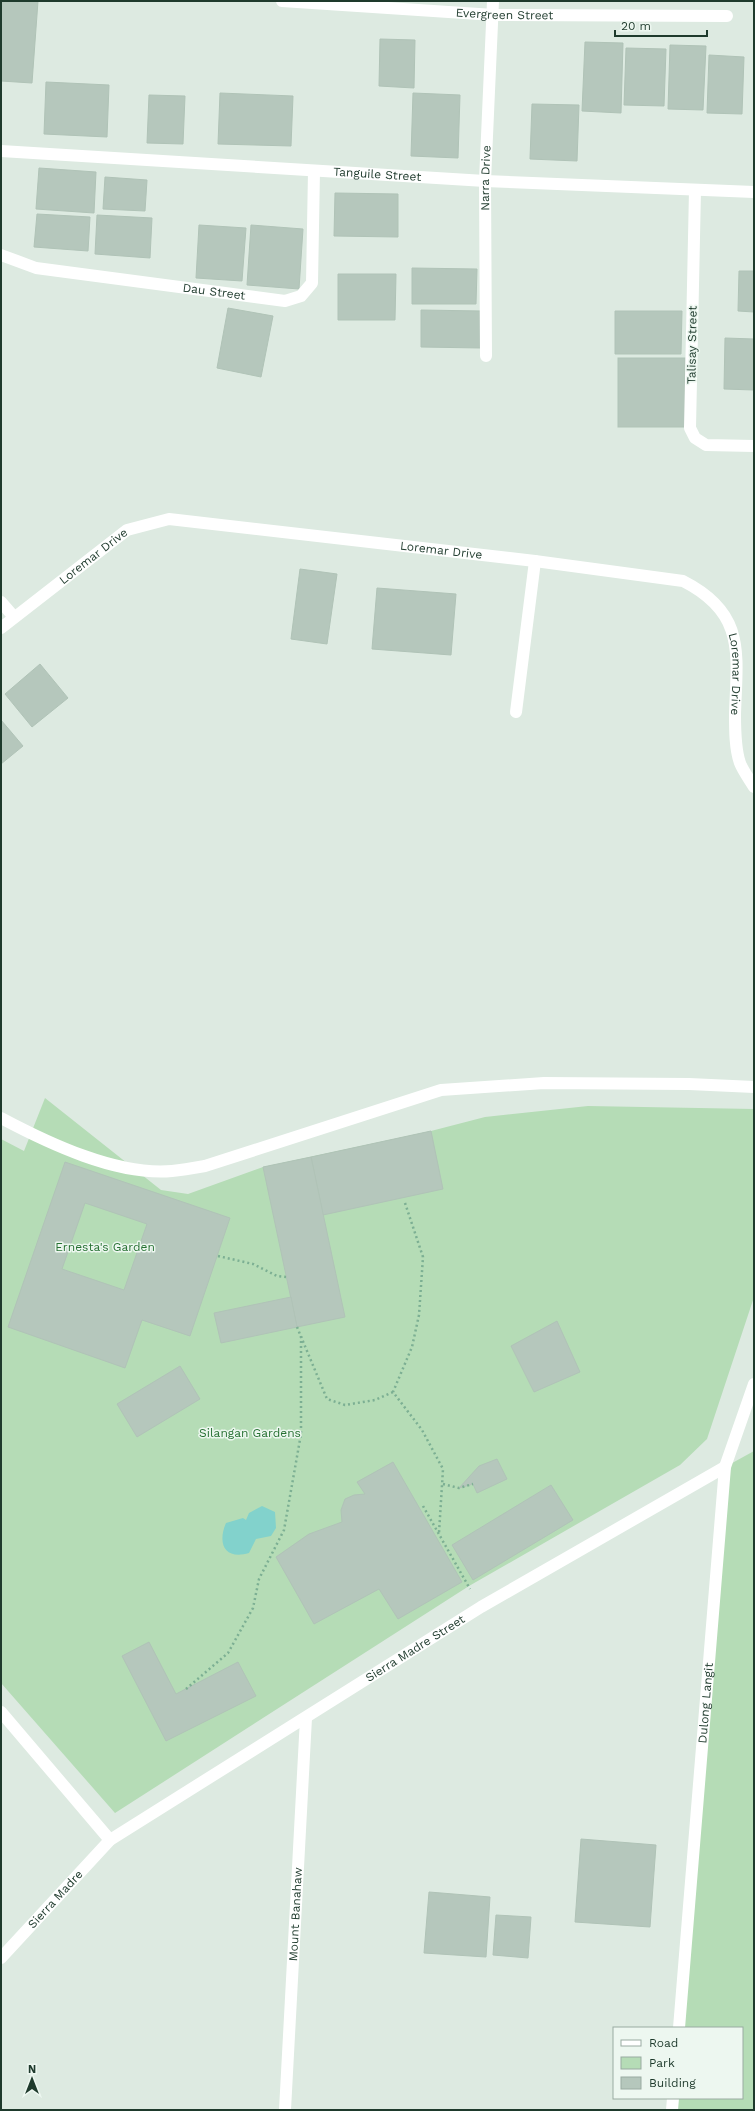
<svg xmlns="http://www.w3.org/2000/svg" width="755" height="2111" font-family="'Work Sans',sans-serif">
  <rect width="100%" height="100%" fill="#ddeae1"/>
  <g fill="#b5dcb6">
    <path d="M45 1098 161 1190 188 1194 263 1167 431 1131 485 1117 588 1106 754 1109V1297L707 1439 680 1465 469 1586 115 1813 1 1683V1139L24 1151Z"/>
    <path d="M754 1451V2110H672L673 2098H742V2028H679L725 1467Z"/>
  </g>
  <path fill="#82d2cc" d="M262 1506 275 1512 276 1528 271 1536 256 1539 249 1553C225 1560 217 1544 226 1523L243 1518 246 1520 249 1513Z"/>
  <g fill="#b5c7bc" stroke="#b0c3b7" fill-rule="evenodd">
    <path d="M1 1H38L32 83 1 81Z"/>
    <path d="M380 39 415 40 414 88 379 86Z"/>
    <path d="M585 42 623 43 621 113 582 111Z"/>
    <path d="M670 45 706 46 703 110 668 109Z"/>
    <path d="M626 48 666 49 664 106 624 105Z"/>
    <path d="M709 55 744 57 742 114 707 113Z"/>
    <path d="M46 82 109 85 107 137 44 134Z"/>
    <path d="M220 93 293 96 291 146 218 144Z"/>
    <path d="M413 93 460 95 458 158 411 156Z"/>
    <path d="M149 95 185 96 183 144 147 143Z"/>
    <path d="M532 104 579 105 577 161 530 159Z"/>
    <path d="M39 168 96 172 94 213 36 209Z"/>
    <path d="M105 177 147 180 145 211 103 209Z"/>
    <path d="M335 193 398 194V237L334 236Z"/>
    <path d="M37 214 90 217 88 251 34 247Z"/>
    <path d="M97 215 152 218 150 258 95 254Z"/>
    <path d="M199 225 246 228 242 281 196 278Z"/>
    <path d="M251 225 303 229 299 289 247 285Z"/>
    <path d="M412 268 477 269 476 304H412Z"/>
    <path d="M739 271H754V312L738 311Z"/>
    <path d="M338 274H396L395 320H338Z"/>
    <path d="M228 308 273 316 261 377 217 368Z"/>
    <path d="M421 310 481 311V348L421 347Z"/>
    <path d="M615 311H682L681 354H615Z"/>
    <path d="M725 338 754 339V390L724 389Z"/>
    <rect x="618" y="358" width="67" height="69"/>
    <path d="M300 569 337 574 327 644 291 639Z"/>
    <path d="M377 588 456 594 451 655 372 649Z"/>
    <path d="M40 664 68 698 32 727 5 694Z"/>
    <path d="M1 720 23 746 1 764Z"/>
    <path d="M431 1131 443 1189 323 1215 311 1157Z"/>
    <path d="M311 1157 345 1317 297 1327 263 1167Z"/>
    <path d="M65 1162 230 1218 190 1336 142 1320 125 1368 8 1327ZM85 1203 147 1224 124 1290 62 1269Z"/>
    <path d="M291 1297 297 1327 221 1343 214 1313Z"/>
    <path d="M557 1321 580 1372 534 1392 511 1346Z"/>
    <path d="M180 1366 200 1399 137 1437 117 1404Z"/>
    <path d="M497 1459 507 1479 477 1493 473 1484 459 1488 479 1466Z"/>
    <path d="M393 1462 462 1582 398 1619 379 1589 314 1624 276 1557 309 1534 342 1522 341 1510 345 1499 354 1495 365 1494 357 1482Z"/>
    <path d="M551 1485 573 1520 473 1580 452 1545Z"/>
    <path d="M149 1642 176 1694 238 1662 256 1696 166 1741 122 1656Z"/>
    <path d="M581 1839 656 1845 650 1927 575 1922Z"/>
    <path d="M429 1892 490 1897 486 1957 424 1953Z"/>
    <path d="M496 1915 531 1917 528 1958 493 1955Z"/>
  </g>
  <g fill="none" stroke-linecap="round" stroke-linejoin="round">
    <g stroke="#7caf93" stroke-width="2.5" stroke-dasharray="2 3" stroke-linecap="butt">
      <path d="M405 1203 423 1257 419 1315 412 1347 393 1392 422 1430 443 1469 439 1533"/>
      <path d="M218 1256 253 1264 277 1276 286 1277"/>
      <path d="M297 1327 327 1399 345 1405 375 1400 393 1392"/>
      <path d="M443 1484 459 1488 473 1484"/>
      <path d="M423 1506 470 1589"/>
      <path d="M186 1689 228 1653 253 1608 259 1579 284 1530 301 1434V1336"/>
    </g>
    <g stroke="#fff" stroke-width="12">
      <path id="s1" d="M282 1 494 15 727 16"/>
      <path id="s2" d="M1 151 485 181 754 192"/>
      <path d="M695 190 690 428 695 438 706 445 754 446"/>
      <path id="s3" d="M1 255 36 268 285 301 301 296 312 283 314 171"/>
      <path id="s4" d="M486 356 485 181 493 1"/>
      <path d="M1 602 14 617"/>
      <path id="s5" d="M1 628 127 530 169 519 535 561 683 581C746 613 737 653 735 714 735 730 735 749 740 763 743 771 750 780 754 787"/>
      <path d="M516 712 535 561"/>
      <path d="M1 1118C48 1143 117 1176 172 1171 183 1170 194 1168 205 1166L441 1090 544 1083 689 1084 754 1087"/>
      <path d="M1 1712 110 1840"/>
      <path id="s6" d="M1 1958 110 1840 481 1607 725 1467"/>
      <path id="s7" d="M679 2028 725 1467 754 1384"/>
      <path id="s8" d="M285 2110 306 1718"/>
      <path d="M672 2110 673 2098"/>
    </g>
  </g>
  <g text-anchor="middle" stroke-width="3" stroke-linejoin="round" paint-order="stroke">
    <g font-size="12" fill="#1e3a2c" stroke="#edf7f0">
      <text dy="4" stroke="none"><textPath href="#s1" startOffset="223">Evergreen Street</textPath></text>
      <text dy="4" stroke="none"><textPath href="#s2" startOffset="377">Tanguile Street</textPath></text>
      <text dy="4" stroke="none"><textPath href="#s4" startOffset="178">Narra Drive</textPath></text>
      <text dy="4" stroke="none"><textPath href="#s3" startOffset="217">Dau Street</textPath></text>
      <text transform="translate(692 345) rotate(-89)" y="4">Talisay Street</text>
      <text dy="4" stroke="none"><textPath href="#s5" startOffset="477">Loremar Drive</textPath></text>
      <text dy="4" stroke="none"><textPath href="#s5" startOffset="117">Loremar Drive</textPath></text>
      <text dy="4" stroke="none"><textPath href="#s5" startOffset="836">Loremar Drive</textPath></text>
      <text dy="4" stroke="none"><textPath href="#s6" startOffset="521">Sierra Madre Street</textPath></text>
      <text dy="4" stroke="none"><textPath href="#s7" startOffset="326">Dulong Langit</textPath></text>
      <text dy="4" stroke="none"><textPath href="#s6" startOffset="80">Sierra Madre</textPath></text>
      <text dy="4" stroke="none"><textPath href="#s8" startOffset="196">Mount Banahaw</textPath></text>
    </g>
    <g font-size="12" fill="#277133" stroke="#edf7f0">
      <text x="105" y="1251">Ernesta's Garden</text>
      <text x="250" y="1437">Silangan Gardens</text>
    </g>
  </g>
  <rect width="755" height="2111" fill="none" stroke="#1e3a2c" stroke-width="4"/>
  <rect x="613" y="2027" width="130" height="72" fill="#edf7f0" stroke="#9aaba2"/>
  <rect x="621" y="2040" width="20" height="6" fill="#ffffff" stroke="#9aaba2"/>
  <text x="649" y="2047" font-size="12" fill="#1e3a2c">Road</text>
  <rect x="621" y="2057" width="20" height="12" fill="#b5dcb6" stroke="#9aaba2"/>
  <text x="649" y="2067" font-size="12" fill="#1e3a2c">Park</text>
  <rect x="621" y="2077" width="20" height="12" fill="#b5c7bc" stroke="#9aaba2"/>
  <text x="649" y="2087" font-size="12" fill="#1e3a2c">Building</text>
  <g transform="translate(32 2079)" stroke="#edf7f0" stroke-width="3" paint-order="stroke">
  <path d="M0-3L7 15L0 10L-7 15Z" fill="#1e3a2c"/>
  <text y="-6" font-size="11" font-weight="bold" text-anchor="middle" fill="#1e3a2c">N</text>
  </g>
  <path d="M615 30v6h92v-6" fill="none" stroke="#1e3a2c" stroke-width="2"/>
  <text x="621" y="30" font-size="12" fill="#1e3a2c" stroke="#edf7f0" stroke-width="3" paint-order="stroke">20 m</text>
</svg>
